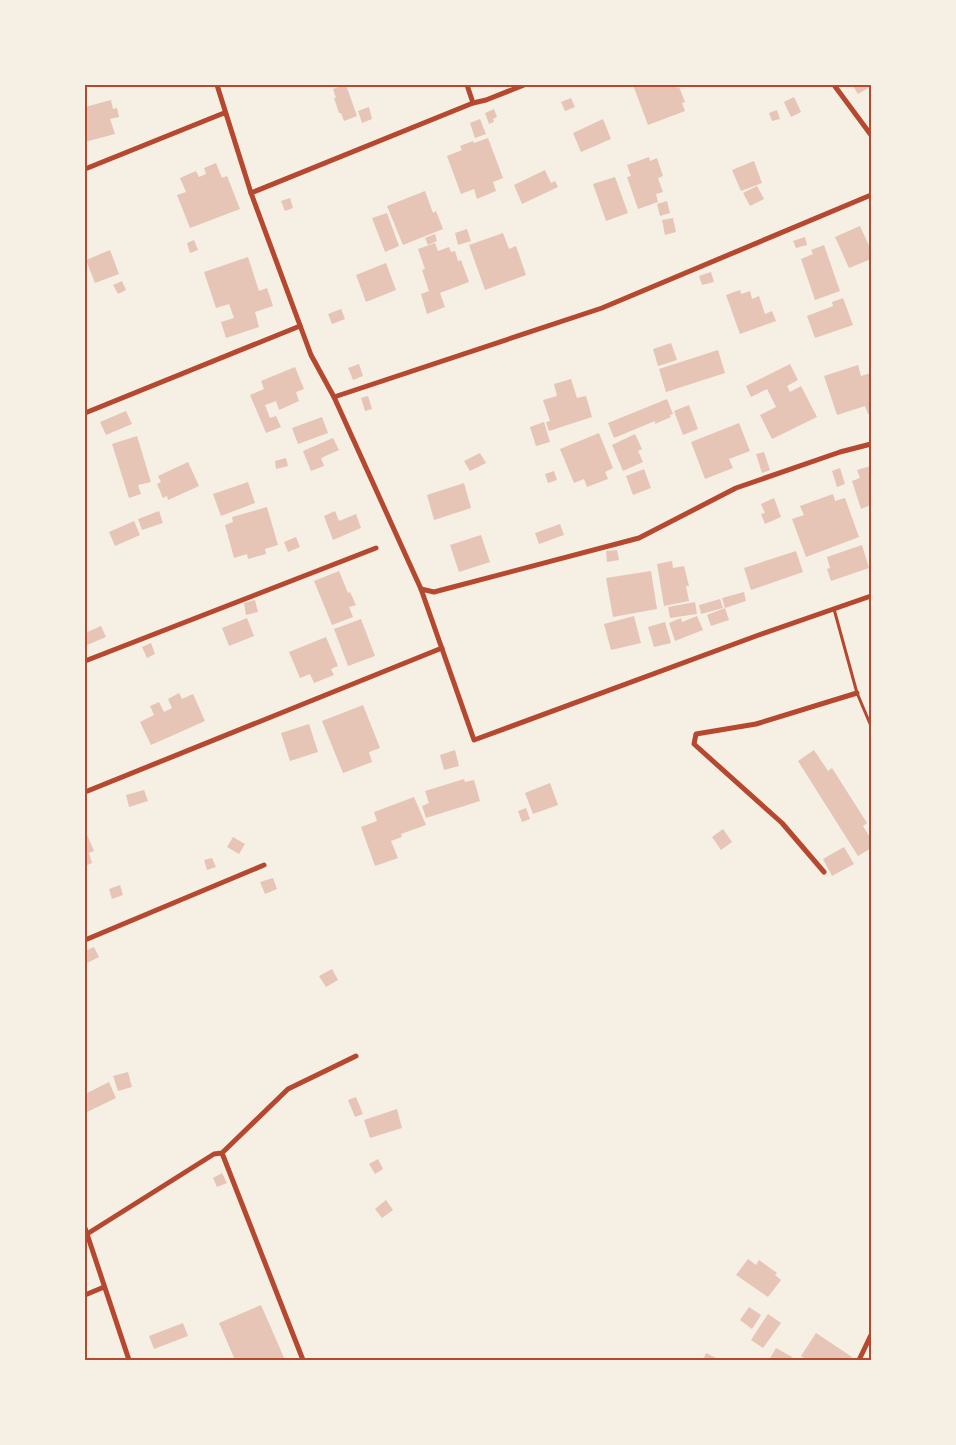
<svg xmlns="http://www.w3.org/2000/svg" width="956" height="1445" font-family="Ubuntu,sans-serif">
  <rect width="100%" height="100%" fill="#f6efe4"/>
  <g fill="#e6c5b7">
    <path d="M343 85H346L357 116 344 121 341 113H339L334 98H336L333 89Z"/>
    <path d="M633 85H675L677 88 679 87 685 102 682 103 685 111 648 125Z"/>
    <path d="M855 85H869L870 87 858 94 853 86Z"/>
    <path d="M794 97 801 112 791 117 784 102Z"/>
    <path d="M571 98 575 107 565 111 561 102Z"/>
    <path d="M111 100 113 109 117 108 119 117 110 119 115 134 85 142V107Z"/>
    <path d="M369 107 372 119 362 123 358 111Z"/>
    <path d="M494 109 497 117 493 119 494 122 489 124 485 113Z"/>
    <path d="M777 110 780 119 772 121 769 113Z"/>
    <path d="M480 119 486 134 475 138 470 123Z"/>
    <path d="M603 119 611 139 581 152 573 133Z"/>
    <path d="M488 138 503 178 493 182 496 191 477 199 474 189 461 194 447 156 462 150 460 146 473 141 474 143Z"/>
    <path d="M649 157 650 161 657 158 663 176 658 178 663 192 656 194 658 202 638 209 627 177 631 176 627 165Z"/>
    <path d="M754 161 762 183 741 191 732 170Z"/>
    <path d="M216 163 222 178 227 176 240 209 190 228 177 195 186 192 180 178 196 171 199 177 206 174 204 168Z"/>
    <path d="M545 170 551 183 555 181 558 187 522 204 514 185Z"/>
    <path d="M615 177 628 213 606 221 593 184Z"/>
    <path d="M757 186 764 199 750 206 743 193Z"/>
    <path d="M425 191 433 213 436 211 443 229 403 245 387 206Z"/>
    <path d="M290 198 293 208 285 211 281 201Z"/>
    <path d="M667 201 670 213 660 216 657 204Z"/>
    <path d="M387 213 399 246 385 252 372 218Z"/>
    <path d="M673 218 676 232 665 235 662 220Z"/>
    <path d="M860 226 871 250V259L849 268 835 237Z"/>
    <path d="M467 229 471 241 458 245 455 233Z"/>
    <path d="M503 233 509 249 516 246 526 275 485 290 469 245Z"/>
    <path d="M435 234 437 241 428 245 425 238Z"/>
    <path d="M805 237 807 245 796 248 793 241Z"/>
    <path d="M194 240 198 250 190 253 187 243Z"/>
    <path d="M435 243 438 251 449 247 451 252 455 251 458 261 461 260 469 282 440 293 445 307 427 314 421 294 429 291 422 270 425 269 418 249Z"/>
    <path d="M824 245 840 291 815 300 801 259 813 254 811 250Z"/>
    <path d="M110 250 119 274 95 283 86 260Z"/>
    <path d="M248 257 259 291 267 288 273 306 255 312 259 327 226 338 221 322 234 318 229 304 216 308 204 272Z"/>
    <path d="M386 263 396 290 366 302 356 275Z"/>
    <path d="M711 272 714 282 702 285 699 276Z"/>
    <path d="M122 281 126 290 118 294 113 285Z"/>
    <path d="M740 290 741 294 750 291 752 299 759 296 765 314 772 311 776 321 740 334 726 295Z"/>
    <path d="M843 298 853 325 815 338 807 316 833 306 832 302Z"/>
    <path d="M341 309 345 319 332 324 328 314Z"/>
    <path d="M671 343 677 360 658 366 653 349Z"/>
    <path d="M718 350 725 373 666 392 659 369Z"/>
    <path d="M359 364 363 376 353 380 348 368Z"/>
    <path d="M790 364 798 380 787 386 790 392 801 386 817 417 772 439 760 415 776 407 767 389 751 397 746 386Z"/>
    <path d="M858 365 861 376 871 373V413L868 414 865 406 837 415 824 376Z"/>
    <path d="M295 367 304 389 296 392 299 401 279 410 276 401 265 405 270 418 276 416 281 427 266 433 250 395 264 389 261 381Z"/>
    <path d="M571 379 577 398 586 396 592 417 549 431 546 422 550 421 543 400 557 396 554 384Z"/>
    <path d="M368 396 372 409 365 411 361 398Z"/>
    <path d="M667 399 673 414 670 415 671 417 655 424V421L614 438 608 423Z"/>
    <path d="M689 405 698 429 683 435 674 411Z"/>
    <path d="M126 411 132 424 106 435 100 422Z"/>
    <path d="M322 417 328 433 298 444 292 428Z"/>
    <path d="M544 422 550 442 536 446 530 427Z"/>
    <path d="M739 423 750 451 729 459 733 468 705 479 691 442Z"/>
    <path d="M599 433 613 468 605 472 608 479 587 487 584 479 574 483 560 449Z"/>
    <path d="M635 434 642 449 638 451 643 462 623 471 612 445Z"/>
    <path d="M137 436 151 482 138 485 141 494 129 498 112 444Z"/>
    <path d="M333 438 339 450 321 458 324 466 311 471 303 451Z"/>
    <path d="M764 452 770 470 762 473 756 454Z"/>
    <path d="M480 453 486 463 470 471 464 461Z"/>
    <path d="M286 458 288 466 276 469 275 461Z"/>
    <path d="M188 462 199 486 168 500 167 496 163 498 157 484 161 482 158 476Z"/>
    <path d="M871 466V505L861 509 852 481 860 478 857 470Z"/>
    <path d="M840 468 845 484 837 487 832 471Z"/>
    <path d="M644 469 651 488 633 495 626 476Z"/>
    <path d="M554 471 557 480 548 483 545 474Z"/>
    <path d="M248 482 255 503 221 516 213 494Z"/>
    <path d="M464 483 471 508 434 520 427 495Z"/>
    <path d="M833 494 835 501 845 498 859 537 806 557 792 519 804 515 800 506Z"/>
    <path d="M774 498 781 517 765 524 761 514 765 513 761 504Z"/>
    <path d="M267 507 278 545 265 549 266 554 248 559 247 554 234 558 225 525 233 522 232 517Z"/>
    <path d="M159 511 163 523 142 530 138 519Z"/>
    <path d="M335 511 339 521 356 514 361 528 333 540 324 516Z"/>
    <path d="M134 521 140 535 115 546 109 532Z"/>
    <path d="M560 524 564 535 539 544 535 533Z"/>
    <path d="M481 535 490 562 459 572 450 545Z"/>
    <path d="M296 537 300 547 288 552 284 542Z"/>
    <path d="M862 545 869 568 831 581 827 569 830 568 827 557Z"/>
    <path d="M617 550 619 560 607 562 606 551Z"/>
    <path d="M796 551 803 572 751 590 744 568Z"/>
    <path d="M672 561 673 568 684 566 689 586H686L689 601 664 606 657 564Z"/>
    <path d="M339 571 348 593 350 592 356 605 349 607 353 617 332 625 314 581Z"/>
    <path d="M651 571 657 609 613 617 606 578Z"/>
    <path d="M744 592 746 601 725 608 722 598Z"/>
    <path d="M720 599 723 608 701 614 699 605Z"/>
    <path d="M255 600 258 612 246 615 244 603Z"/>
    <path d="M695 602 697 614 670 618 668 607Z"/>
    <path d="M725 608 729 620 711 626 707 615Z"/>
    <path d="M634 616 641 643 611 650 604 624Z"/>
    <path d="M697 616 703 630 675 641 669 623 681 618 682 622Z"/>
    <path d="M247 618 254 636 229 646 222 628Z"/>
    <path d="M361 619 375 656 348 666 334 629Z"/>
    <path d="M665 622 671 643 654 647 648 627Z"/>
    <path d="M101 626 106 637 87 645 85 640V633Z"/>
    <path d="M326 637 338 666 331 669 334 675 314 683 310 674 300 678 289 652Z"/>
    <path d="M151 643 155 654 147 658 142 647Z"/>
    <path d="M179 693 182 699 193 694 205 721 151 745 140 722 154 715 150 706 159 702 164 712 172 708 168 699Z"/>
    <path d="M363 705 380 748 369 752 372 762 343 773 322 721Z"/>
    <path d="M309 724 318 752 290 761 281 733Z"/>
    <path d="M455 750 459 766 444 770 440 755Z"/>
    <path d="M814 750 828 771 832 768 867 823 863 826 871 839V848L858 856 798 761Z"/>
    <path d="M464 779 465 782 474 780 480 801 426 818 422 806 429 803 425 791Z"/>
    <path d="M550 783 558 805 533 814 525 793Z"/>
    <path d="M144 790 148 801 129 807 126 795Z"/>
    <path d="M414 797 426 825 401 834 402 837 391 841 398 858 375 866 361 827 377 821 374 812Z"/>
    <path d="M526 808 530 819 522 822 518 811Z"/>
    <path d="M723 829 732 842 721 850 712 837Z"/>
    <path d="M85 830 94 851 89 853 92 863 85 866Z"/>
    <path d="M233 837 245 844 239 854 227 847Z"/>
    <path d="M844 847 854 864 832 876 823 859Z"/>
    <path d="M212 858 216 867 207 870 204 860Z"/>
    <path d="M273 878 277 889 265 894 260 882Z"/>
    <path d="M120 885 123 895 112 899 109 889Z"/>
    <path d="M94 947 99 957 85 964V951Z"/>
    <path d="M332 969 338 980 326 987 319 976Z"/>
    <path d="M128 1072 132 1087 118 1091 113 1076Z"/>
    <path d="M109 1082 116 1098 87 1112 85 1108V1094Z"/>
    <path d="M356 1097 363 1114 355 1117 348 1100Z"/>
    <path d="M397 1109 402 1128 370 1138 364 1120Z"/>
    <path d="M378 1159 383 1169 375 1174 369 1164Z"/>
    <path d="M222 1173 227 1183 217 1187 213 1178Z"/>
    <path d="M386 1200 393 1210 382 1218 375 1209Z"/>
    <path d="M748 1259 756 1265 759 1260 777 1273 775 1275 781 1280 768 1297 736 1275Z"/>
    <path d="M261 1305 285 1360H235L219 1323Z"/>
    <path d="M749 1307 761 1315 752 1329 740 1320Z"/>
    <path d="M768 1314 781 1323 763 1348 751 1340Z"/>
    <path d="M183 1323 188 1336 154 1349 149 1336Z"/>
    <path d="M816 1333 852 1357 850 1360H807L801 1356Z"/>
    <path d="M776 1348 792 1357 790 1360H769Z"/>
    <path d="M706 1353 720 1360H703Z"/>
  </g>
  <g fill="none" stroke-linecap="round" stroke-linejoin="round">
    <path stroke="#b5482f" stroke-width="3" d="M834 609 857 693 871 726"/>
    <g stroke="#b5482f" stroke-width="5">
      <path d="M217 85 251 193 311 355 334 397 421 589 474 740 756 636 871 596"/>
      <path d="M467 85 473 103"/>
      <path d="M834 85 871 135"/>
      <path d="M85 169 224 113"/>
      <path d="M251 193 473 103 486 100 524 85"/>
      <path d="M334 397 602 308 871 195"/>
      <path d="M85 413 300 326"/>
      <path d="M421 589 434 592 639 538 736 488 840 452 871 444"/>
      <path d="M85 661 376 548"/>
      <path d="M85 792 442 648"/>
      <path d="M824 872 782 823 694 744 696 734 756 724 857 693"/>
      <path d="M85 940 264 865"/>
      <path d="M222 1153 303 1360"/>
      <path d="M85 1228 129 1360"/>
      <path d="M87 1234 214 1154 222 1153 288 1089 356 1056"/>
      <path d="M85 1295 104 1287"/>
      <path d="M859 1360 871 1335"/>
    </g>
  </g>
  <rect width="956" height="1445" fill="none" stroke="#f6efe4" stroke-width="172"/>
  <rect x="86" y="86" width="784" height="1273" fill="none" stroke="#b5482f" stroke-width="2"/>
</svg>
